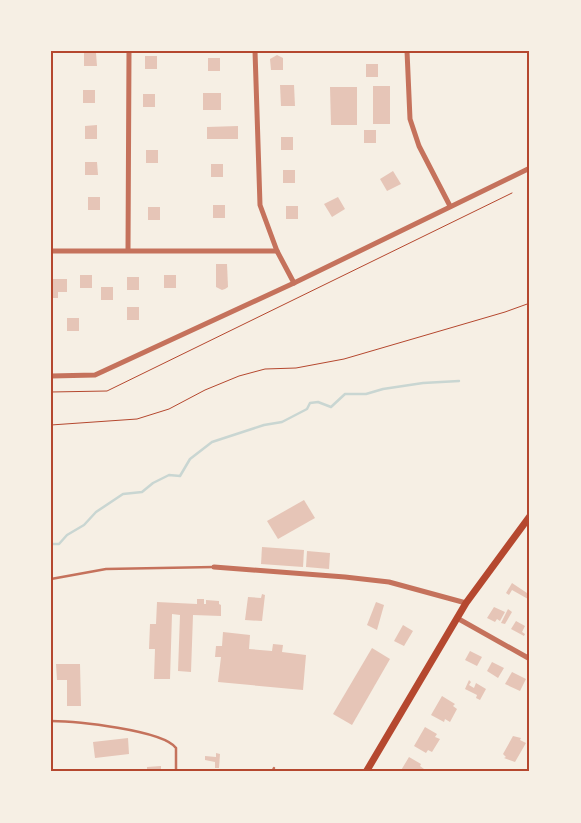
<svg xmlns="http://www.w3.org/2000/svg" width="581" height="823" font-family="Mulish,sans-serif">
  <rect width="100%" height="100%" fill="#f6efe4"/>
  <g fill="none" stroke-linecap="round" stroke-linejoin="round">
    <path stroke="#c9d6d2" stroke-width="2.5" d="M51 544H59L67 535 84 525 96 512 123 494 142 492 153 483 169 475 180 476 190 459 212 442 264 425 282 422 307 409 310 403 318 402 331 407 345 394H366L383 389 423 383 459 381"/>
  </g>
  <g fill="#e6c5b7">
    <path d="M84 53H96L97 66H84Z"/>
    <path d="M277 55 283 58V70H271L270 59Z"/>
    <rect x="145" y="56" width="12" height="13"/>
    <rect x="208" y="58" width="12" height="13"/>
    <rect x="366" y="64" width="12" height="13"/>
    <path d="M280 85H294L295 106H281Z"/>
    <rect x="373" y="86" width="17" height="38"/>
    <path d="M330 87H357V125H331Z"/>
    <rect x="83" y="90" width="12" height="13"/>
    <rect x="203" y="93" width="18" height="17"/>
    <rect x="143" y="94" width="12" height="13"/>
    <path d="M97 125V139H85V126Z"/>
    <path d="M238 126V139H207V127Z"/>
    <rect x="364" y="130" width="12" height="13"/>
    <rect x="281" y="137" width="12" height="13"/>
    <rect x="146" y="150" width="12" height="13"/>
    <path d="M85 162H97L98 175H85Z"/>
    <rect x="211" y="164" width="12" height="13"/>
    <rect x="283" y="170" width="12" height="13"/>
    <path d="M393 171 401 184 387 191 380 179Z"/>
    <rect x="88" y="197" width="12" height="13"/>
    <path d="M338 197 345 209 332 217 324 204Z"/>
    <rect x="213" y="205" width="12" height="13"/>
    <rect x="286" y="206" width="12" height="13"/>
    <rect x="148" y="207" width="12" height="13"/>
    <path d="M216 264H227L228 287 225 289 222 290 216 287Z"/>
    <rect x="80" y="275" width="12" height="13"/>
    <rect x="164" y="275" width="12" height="13"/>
    <rect x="127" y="277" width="12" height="13"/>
    <path d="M51 279H67V292H58V298H51Z"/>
    <rect x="101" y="287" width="12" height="13"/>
    <rect x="127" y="307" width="12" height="13"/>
    <rect x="67" y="318" width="12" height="13"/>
    <path d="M304 500 315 518 278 539 267 521Z"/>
    <path d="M262 547 304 550 303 567 261 564Z"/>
    <path d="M307 551 330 553 329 569 306 567Z"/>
    <path d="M512 583 530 595 528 599 512 590 509 595 506 593Z"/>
    <path d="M262 594 265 595 262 621 245 620 248 597 261 598Z"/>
    <path d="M197 599H204V604H206V600L219 601V604L221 605V616L193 615 191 672 178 671 180 615 172 614 170 679H154L155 649H149L150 624H156L157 602 197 604Z"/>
    <path d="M376 602 384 605 377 630 367 625Z"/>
    <path d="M494 607 505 612 500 621 497 619 495 622 487 618Z"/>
    <path d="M508 609 512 612 505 624 501 623Z"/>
    <path d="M516 621 525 626 522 632 525 634 524 636 511 629Z"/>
    <path d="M403 625 413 631 404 646 394 641Z"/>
    <path d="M223 632 250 635 249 649 272 651 273 644 283 645 282 652 306 655 303 690 218 682 221 657H215L216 646H222Z"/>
    <path d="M372 648 390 659 352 725 333 714Z"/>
    <path d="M470 651 482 657 477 666 465 660Z"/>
    <path d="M492 662 504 668 498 678 487 671Z"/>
    <path d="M56 664H80L81 706H67V680H57Z"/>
    <path d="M512 672 526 679 520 691 505 684Z"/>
    <path d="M469 680 471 682 469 685 474 688 476 683 486 689 480 700 476 698 477 695 465 689Z"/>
    <path d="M442 696 455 704 453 706 457 709 450 722 445 719 444 722 431 715Z"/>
    <path d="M425 727 437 734 435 737 440 739 432 752 428 750 426 753 414 746Z"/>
    <path d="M513 736 521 738 520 740 526 743 515 762 504 758 506 757 503 754Z"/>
    <path d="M128 738 129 754 95 758 93 742Z"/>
    <path d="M216 753 220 754 219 768H215V762L205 760V756L216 757Z"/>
    <path d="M409 757 421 764 420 766 424 769 423 772H400Z"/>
    <path d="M161 766V772H147V767Z"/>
  </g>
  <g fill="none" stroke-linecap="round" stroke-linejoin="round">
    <g stroke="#b5482f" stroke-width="1">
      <path d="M51 392 107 391 512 193"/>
      <path d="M51 425 137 419 169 409 205 390 239 376 265 369 296 368 344 359 505 312 530 303"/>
    </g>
    <g stroke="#c5725c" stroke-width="2.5">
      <path d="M51 579 106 569 214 567"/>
      <path d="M51 721C75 721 163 730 176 748V772"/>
      <path d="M272 772 274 768"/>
    </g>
    <g stroke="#c5725c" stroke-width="5">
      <path d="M255 51 260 205 277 251 294 283"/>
      <path d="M407 51 410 119 419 146 450 206"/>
      <path d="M128 250 129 51"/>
      <path d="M51 251H277"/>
      <path d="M51 376 95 375 294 283 530 168"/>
      <path d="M214 567 345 577 389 582 466 603"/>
      <path d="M457 618 530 659"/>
    </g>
    <path stroke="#b5482f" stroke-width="7" d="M366 772 466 603 530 516"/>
  </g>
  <rect width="581" height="823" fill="none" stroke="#f6efe4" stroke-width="105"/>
  <rect x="52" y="52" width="476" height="718" fill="none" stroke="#b5482f" stroke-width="2"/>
</svg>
